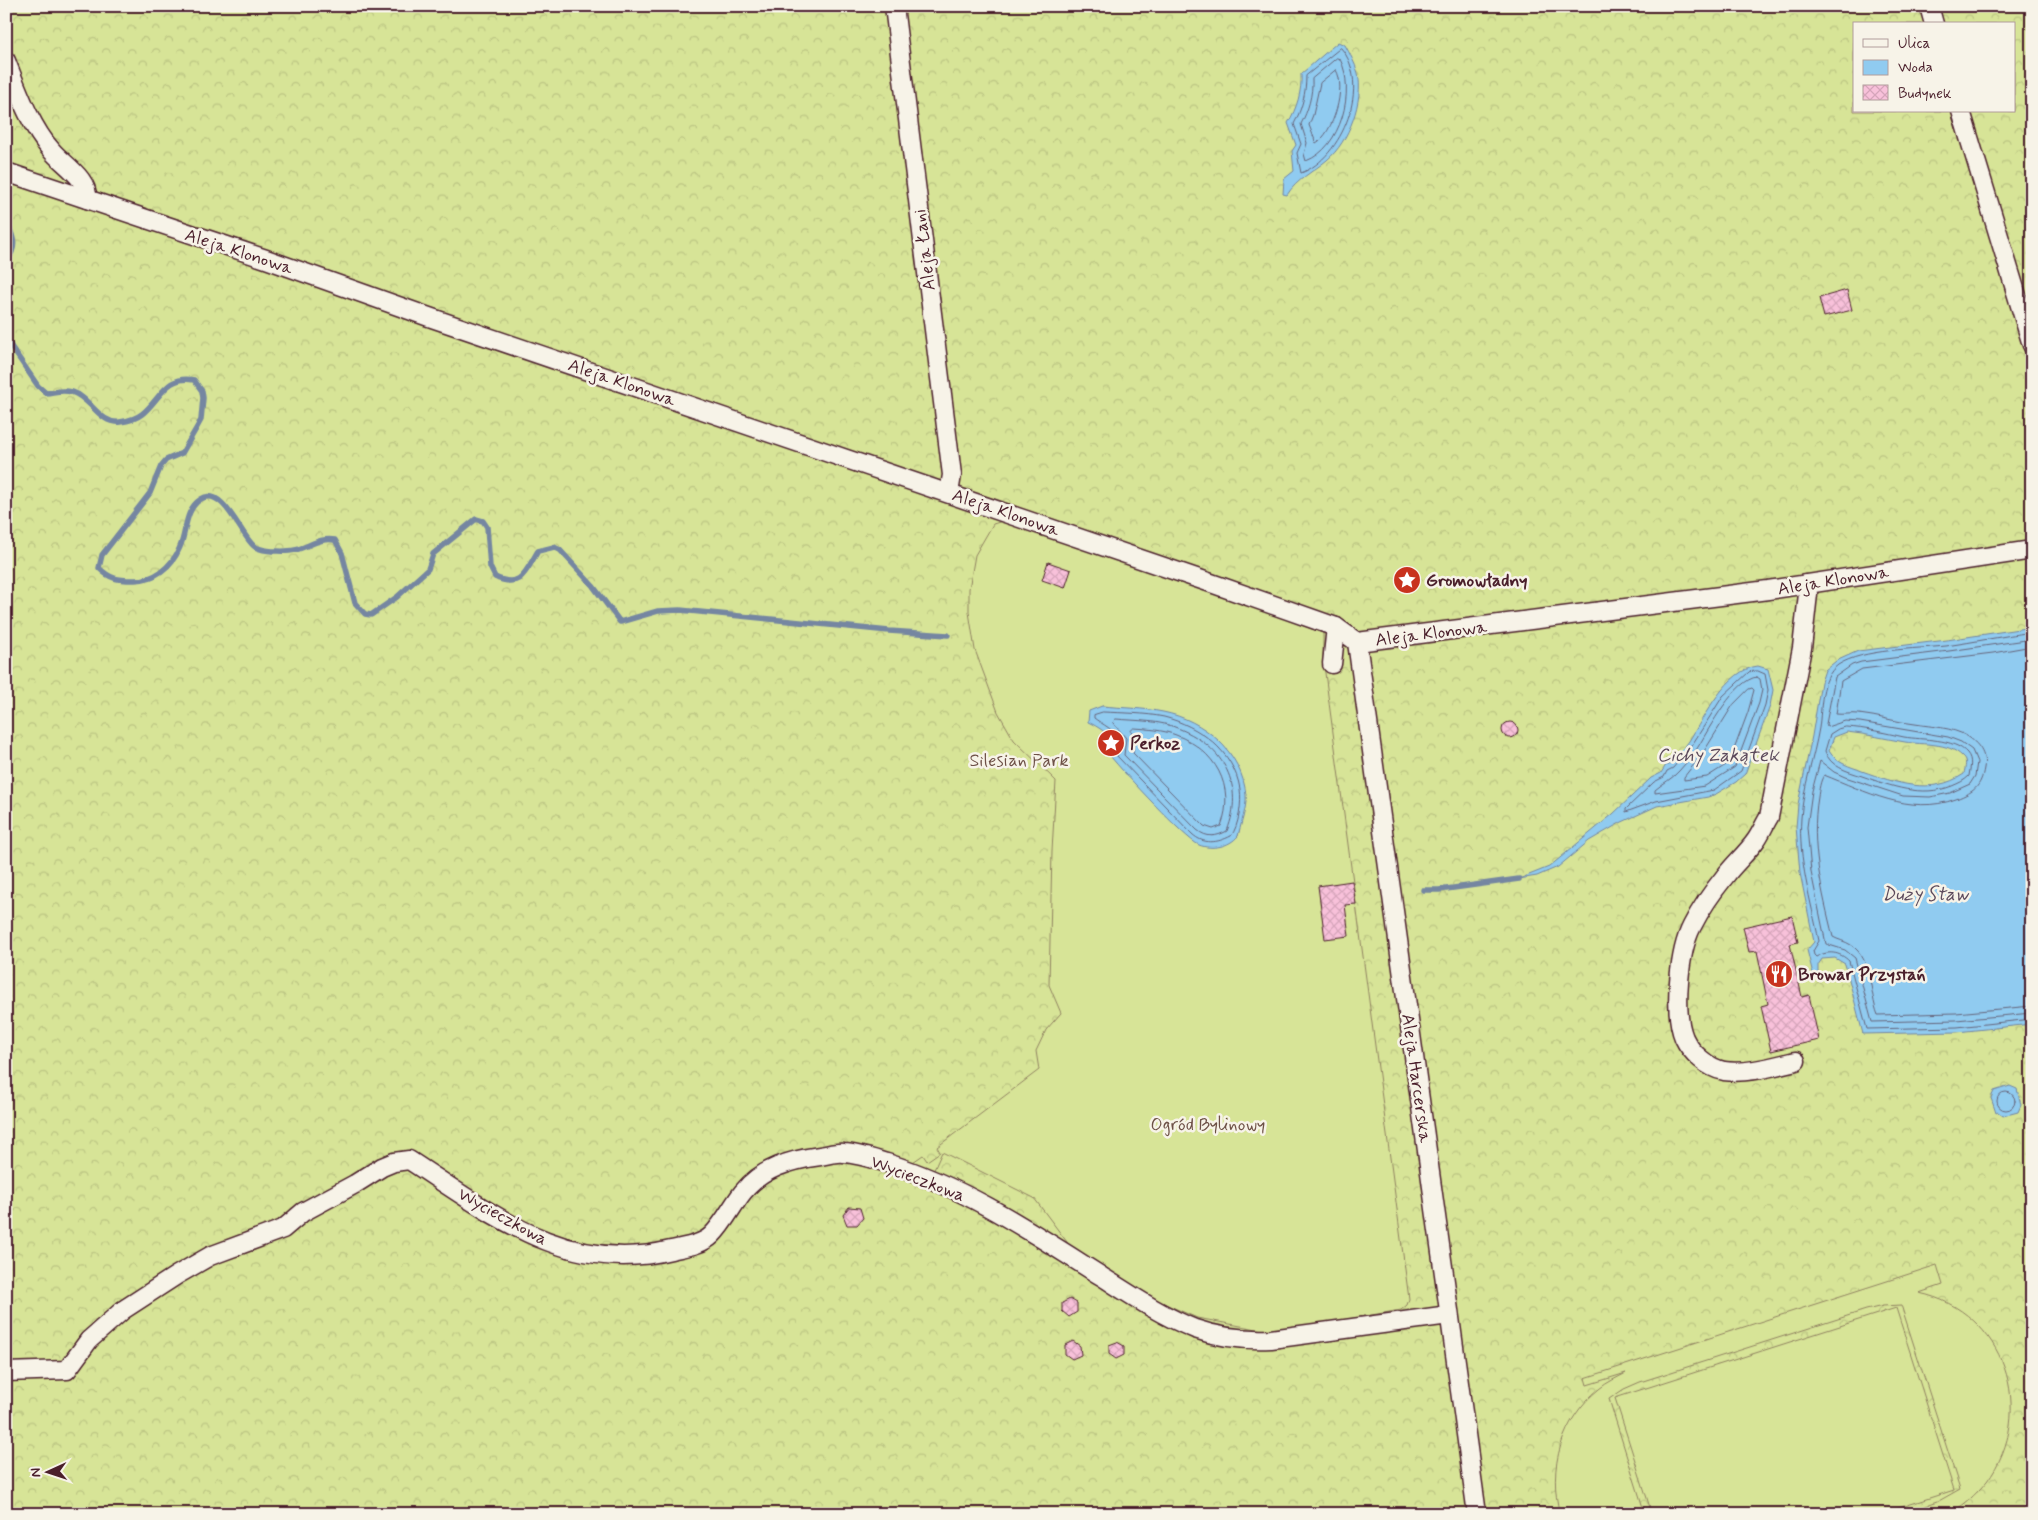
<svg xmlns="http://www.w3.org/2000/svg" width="2038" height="1520" font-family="Mynerve,sans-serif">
  <defs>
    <pattern id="forest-crowns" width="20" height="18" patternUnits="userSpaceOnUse" patternTransform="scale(1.25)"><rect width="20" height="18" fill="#d7e497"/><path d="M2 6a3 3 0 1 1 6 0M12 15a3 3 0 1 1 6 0" fill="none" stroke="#bac382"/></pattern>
    <pattern id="building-cross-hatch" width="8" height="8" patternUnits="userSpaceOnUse" patternTransform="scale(1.25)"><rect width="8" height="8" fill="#f8c1da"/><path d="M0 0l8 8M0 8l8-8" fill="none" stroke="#d6a5bb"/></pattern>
  </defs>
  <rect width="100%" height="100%" fill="#f7e4e4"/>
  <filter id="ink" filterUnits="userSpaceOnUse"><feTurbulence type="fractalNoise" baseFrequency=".02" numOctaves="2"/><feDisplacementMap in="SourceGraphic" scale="10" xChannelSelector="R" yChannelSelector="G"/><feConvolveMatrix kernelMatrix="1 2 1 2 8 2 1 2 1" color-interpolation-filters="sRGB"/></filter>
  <g filter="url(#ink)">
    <path fill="url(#forest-crowns)" stroke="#908261" fill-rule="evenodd" d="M6 6H2032V1514H6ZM1854 24H2014V111H1854Z"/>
    <g fill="#d7e497" stroke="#908261" fill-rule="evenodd">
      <path d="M1006 520 1149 569 1323 633V658L1409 1299 1407 1305 1401 1310 1295 1328 1268 1331 1197 1318 1154 1299 1070 1246 1034 1198 942 1152 933 1172 910 1164 923 1155 927 1161 940 1152 937 1147 1039 1070 1036 1051 1046 1030 1061 1013 1049 985 1052 851 1056 781 1014 740 998 712 975 650 969 612V589L975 555 993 524ZM1102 706 1126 709 1246 797 1238 836 1189 838 1113 759 1112 751 1115 740 1104 729Z"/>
      <path d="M1937 1265 1943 1285 1919 1293C2005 1311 2038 1412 1987 1481 1977 1493 1961 1510 1945 1514 1932 1517 1916 1514 1903 1514L1937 1502 1960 1489 1901 1305 1883 1306 1866 1310 1640 1382 1624 1389 1609 1399 1645 1514H1560C1547 1468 1562 1419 1599 1389 1607 1382 1617 1378 1626 1373L1587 1385 1585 1378Z"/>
      <path d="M1896 1308 1954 1490 1880 1514H1652L1615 1398Z"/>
    </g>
    <g fill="#90cbf0" stroke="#7486a1" fill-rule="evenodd">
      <path d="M1338 42 1345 45C1350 54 1355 63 1358 73 1364 100 1349 142 1327 160 1314 171 1296 180 1287 195L1283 194 1284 179 1294 171 1292 151 1296 145 1288 123C1297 108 1302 91 1301 74Z"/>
      <path d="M2032 627V1024L1957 1032 1863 1034 1845 964 1835 958 1822 959 1818 965V975L1814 978 1807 950 1814 942 1800 873 1796 827 1798 804 1812 736 1821 682 1825 670 1836 661 1858 651 1947 640ZM1847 732C1867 734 1886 739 1905 742 1923 745 1948 742 1962 756 1968 761 1965 767 1964 774 1931 796 1896 783 1862 771 1850 766 1837 764 1829 751L1834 737Z"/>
      <path d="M1758 666 1768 669 1773 690 1770 706 1745 774 1736 782 1716 794 1708 797 1657 806 1620 823 1589 841 1558 867 1537 876 1519 879 1549 867 1613 814 1651 778 1661 773 1666 765H1669C1675 757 1683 750 1689 741 1704 717 1727 669 1758 666Z"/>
      <path d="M1102 706C1122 708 1144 708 1163 712 1204 720 1242 752 1246 795 1247 808 1241 823 1238 836 1229 847 1212 850 1199 845 1185 839 1123 772 1111 757L1115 740C1106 733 1099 727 1088 722L1089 711Z"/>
      <path d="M2010 1086 2017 1089 2021 1105 2018 1112 2003 1116 1998 1112 1996 1113 1991 1098 1994 1091Z"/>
    </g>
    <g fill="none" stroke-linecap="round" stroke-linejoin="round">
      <g stroke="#66647a" stroke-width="1">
        <path d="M1341 48C1372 84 1342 158 1301 173L1297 153 1301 144 1294 124C1302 109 1306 93 1306 76Z"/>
        <path d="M1337 58 1340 59C1356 91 1341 148 1306 161L1304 154 1307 143 1301 124C1308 111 1313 94 1312 79Z"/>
        <path d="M1336 70C1347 87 1333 134 1316 143L1309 125 1313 115 1320 83Z"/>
        <path d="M2032 632C2003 636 1974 642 1946 646 1916 649 1862 649 1838 665 1820 678 1822 708 1819 728 1814 758 1803 787 1801 818 1798 859 1811 901 1819 941L1813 951 1814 955 1816 957C1828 950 1840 952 1849 961L1867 1029 1957 1027 2032 1019"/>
        <path d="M2032 639 1949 651 1861 662 1852 665 1835 677 1826 724 1827 727 1845 721 1860 722 1948 737 1961 742 1972 750 1977 762 1975 776 1970 784 1950 793 1930 797 1903 796 1845 777 1834 772 1820 761 1812 791 1807 827 1811 872 1826 944 1845 950 1855 958 1872 1022 1956 1020 2032 1013"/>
        <path d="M2032 646 1993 653 1862 669 1841 681 1836 714C1843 715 1851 713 1859 714 1878 716 1896 722 1915 724 1933 727 1951 727 1967 736 1978 743 1987 754 1984 768 1981 787 1974 792 1956 799 1910 816 1865 791 1824 775 1820 781 1819 790 1818 797 1810 844 1822 892 1833 937 1838 940 1845 941 1851 945 1873 959 1869 993 1878 1015L1956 1013 2032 1006"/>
        <path d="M1758 671 1765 674 1768 690 1765 705 1741 771 1714 790 1656 801 1626 812V809L1654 782 1664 777 1667 771 1673 768 1692 745 1723 696 1749 672Z"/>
        <path d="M1757 677 1760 679 1762 690 1759 703 1735 767 1705 786 1655 793V790C1663 783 1672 779 1679 771 1686 763 1693 755 1698 747 1709 729 1735 679 1757 677Z"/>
        <path d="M1749 689 1752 688 1754 690 1748 712 1729 763 1707 777 1684 780V777L1703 753 1733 705Z"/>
        <path d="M1103 712C1123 713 1145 713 1164 717 1199 726 1234 751 1240 789 1242 802 1239 826 1231 836 1217 843 1204 845 1192 834L1117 756C1117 751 1121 746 1120 741 1119 732 1100 723 1094 718V715Z"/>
        <path d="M1116 719C1137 721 1160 720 1180 729 1224 747 1245 786 1227 831 1216 837 1207 838 1197 830L1124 755 1126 738 1113 723Z"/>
        <path d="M1846 727C1866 728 1885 733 1904 737 1922 740 1954 738 1967 753 1973 760 1970 768 1969 776 1964 781 1959 783 1952 786 1921 798 1891 786 1862 776 1847 771 1830 767 1825 751L1830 734 1838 729Z"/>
        <path d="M1134 728C1148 729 1163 730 1176 735 1215 750 1236 786 1221 826L1213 829 1204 826 1133 753 1134 742 1131 731Z"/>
        <circle cx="2006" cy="1101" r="9"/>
      </g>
      <g stroke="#7486a1" stroke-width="5.5">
        <path d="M6 220C13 236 19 247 6 261"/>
        <path d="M6 339 38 386 46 393C55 392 62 389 72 392 90 397 100 425 120 422 127 421 137 418 142 414 160 400 166 374 194 380L202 391 203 398 201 420 196 429 182 453 166 460 161 466 150 493 102 555 99 568C110 579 118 580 133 580 154 581 172 567 180 547 187 531 184 510 201 499 223 485 241 536 254 546 259 550 266 550 272 551 279 551 287 552 295 550 309 547 319 537 335 540L342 553 355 603 365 614 371 615 397 597 428 569 433 554 476 519 483 521 487 527 490 567 495 577C522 590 526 570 538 551L554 547 560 550 593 586 620 622 658 611 680 610 889 631 948 635"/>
        <path d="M1423 890H1439L1519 879"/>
      </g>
    </g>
    <g fill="url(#building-cross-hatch)" stroke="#4a1f2b">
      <path d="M1847 290 1852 310 1824 317 1819 298Z"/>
      <path d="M1048 562 1071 570 1065 588 1042 580Z"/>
      <circle cx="1510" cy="730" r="8"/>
      <path d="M1352 881 1356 904 1345 905 1349 936 1325 939 1318 886Z"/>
      <path d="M1792 916 1798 942 1790 944 1802 997 1809 995 1819 1040 1771 1051 1761 1006 1768 1004 1757 951 1749 952 1743 927Z"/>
      <path d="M849 1207 860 1208 863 1218 857 1225H847L843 1215Z"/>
      <path d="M1070 1299 1077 1303V1312L1069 1317 1062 1311V1303Z"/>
      <path d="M1073 1341 1080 1346 1081 1355 1072 1359 1065 1354V1345Z"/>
      <path d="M1117 1342 1124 1346V1355L1116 1359 1109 1354V1345Z"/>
    </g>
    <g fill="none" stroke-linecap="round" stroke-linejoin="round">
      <g stroke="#4a1f2b" stroke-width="21">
        <g id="street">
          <path d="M894 6 952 475 949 493"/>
          <path d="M1929 6 1934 24"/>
          <path d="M6 61C18 91 30 126 52 151 64 165 89 179 87 199"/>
          <path d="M1961 111 2032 345"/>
          <path d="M6 172 266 259 429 317 1211 583 1336 627 1357 642 1768 590 2032 550"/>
          <path d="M1357 642 1477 1514"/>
          <path d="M1332 664 1336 627"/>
          <path d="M1796 1061C1774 1066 1748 1074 1724 1071 1708 1068 1691 1053 1684 1038 1673 1012 1679 951 1692 926 1701 908 1713 891 1726 875 1735 863 1747 853 1756 840 1761 833 1764 825 1769 817L1802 648 1808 594 1805 584"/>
          <path d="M6 1372 67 1370 89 1340 123 1310 177 1275 210 1256 283 1229 303 1212 355 1184 382 1167 394 1162 409 1160C491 1213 567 1276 671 1250 684 1247 702 1245 712 1235 724 1223 732 1206 743 1192 762 1168 791 1160 820 1156 828 1155 836 1152 844 1153 858 1154 873 1159 887 1163 965 1187 1033 1233 1101 1276 1131 1295 1162 1316 1195 1329 1218 1337 1247 1340 1271 1339L1449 1315"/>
        </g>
      </g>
      <use href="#street" stroke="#f7f3e8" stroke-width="18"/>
    </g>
  </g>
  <defs>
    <g id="sight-disc" transform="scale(1.4375)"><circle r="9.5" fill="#c8321e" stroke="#f7f3e8"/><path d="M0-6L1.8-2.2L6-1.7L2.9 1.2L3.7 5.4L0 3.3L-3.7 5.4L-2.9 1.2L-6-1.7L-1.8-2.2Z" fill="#fff"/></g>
    <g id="restaurant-disc" transform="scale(1.4375)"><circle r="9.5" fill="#c8321e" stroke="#f7f3e8"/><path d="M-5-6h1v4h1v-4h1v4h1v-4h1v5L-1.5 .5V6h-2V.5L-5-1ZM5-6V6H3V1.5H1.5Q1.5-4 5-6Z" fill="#fff"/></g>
  </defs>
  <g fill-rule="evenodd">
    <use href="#sight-disc" x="1407" y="580"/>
    <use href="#sight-disc" x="1111" y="743"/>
    <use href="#restaurant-disc" x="1779" y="974"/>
  </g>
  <g text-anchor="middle" stroke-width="5" stroke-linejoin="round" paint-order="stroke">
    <g font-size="18" fill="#4a1f2b" stroke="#f7f3e8">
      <text transform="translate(924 250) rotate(-97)" y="6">Aleja Łani</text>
      <text transform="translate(239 251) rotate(18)" y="6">Aleja Klonowa</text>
      <text transform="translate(622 382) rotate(19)" y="6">Aleja Klonowa</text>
      <text transform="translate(1006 512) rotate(19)" y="6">Aleja Klonowa</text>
      <text transform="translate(1833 580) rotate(-9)" y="6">Aleja Klonowa</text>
      <text transform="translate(1431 633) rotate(-7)" y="6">Aleja Klonowa</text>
      <text transform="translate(1417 1078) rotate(82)" y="6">Aleja Harcerska</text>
      <text transform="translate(918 1178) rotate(21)" y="6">Wycieczkowa</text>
      <text transform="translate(503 1216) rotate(29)" y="6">Wycieczkowa</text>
    </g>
    <g font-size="18" font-weight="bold" fill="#4a1f2b" stroke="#f7f3e8" text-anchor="start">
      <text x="1426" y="586">Gromowładny</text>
      <text x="1130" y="749">Perkoz</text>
      <text x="1798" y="980">Browar Przystań</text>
    </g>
    <g font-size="18" fill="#6d5046" stroke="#f7f3e8">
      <text x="1019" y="766">Silesian Park</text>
      <text x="1208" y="1130">Ogród Bylinowy</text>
    </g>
    <g font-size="19" font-style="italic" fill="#5c4a5c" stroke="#f7f3e8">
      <text x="1718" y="761">Cichy Zakątek</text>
      <text x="1925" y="900">Duży Staw</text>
    </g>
  </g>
  <rect width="2038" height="1520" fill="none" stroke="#f7f3e8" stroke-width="25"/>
  <rect x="12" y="12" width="2013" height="1495" fill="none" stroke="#4a1f2b" stroke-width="2" filter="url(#ink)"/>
  <rect x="1853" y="22" width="162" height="90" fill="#f7f3e8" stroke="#b29e9c"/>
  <rect x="1863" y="39" width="25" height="8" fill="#f7f3e8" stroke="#b29e9c"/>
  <text x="1898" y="48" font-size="15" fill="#4a1f2b">Ulica</text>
  <rect x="1863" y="60" width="25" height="15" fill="#90cbf0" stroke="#b29e9c"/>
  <text x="1898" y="72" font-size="15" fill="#4a1f2b">Woda</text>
  <rect x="1863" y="85" width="25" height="15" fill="url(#building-cross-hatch)" stroke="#b29e9c"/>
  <text x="1898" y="98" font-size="15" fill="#4a1f2b">Budynek</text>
  <g transform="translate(48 1472) rotate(267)" stroke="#f7f3e8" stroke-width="4" paint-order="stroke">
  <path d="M0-4L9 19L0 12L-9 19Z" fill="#4a1f2b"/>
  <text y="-8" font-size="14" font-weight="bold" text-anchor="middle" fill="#4a1f2b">N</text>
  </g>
</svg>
